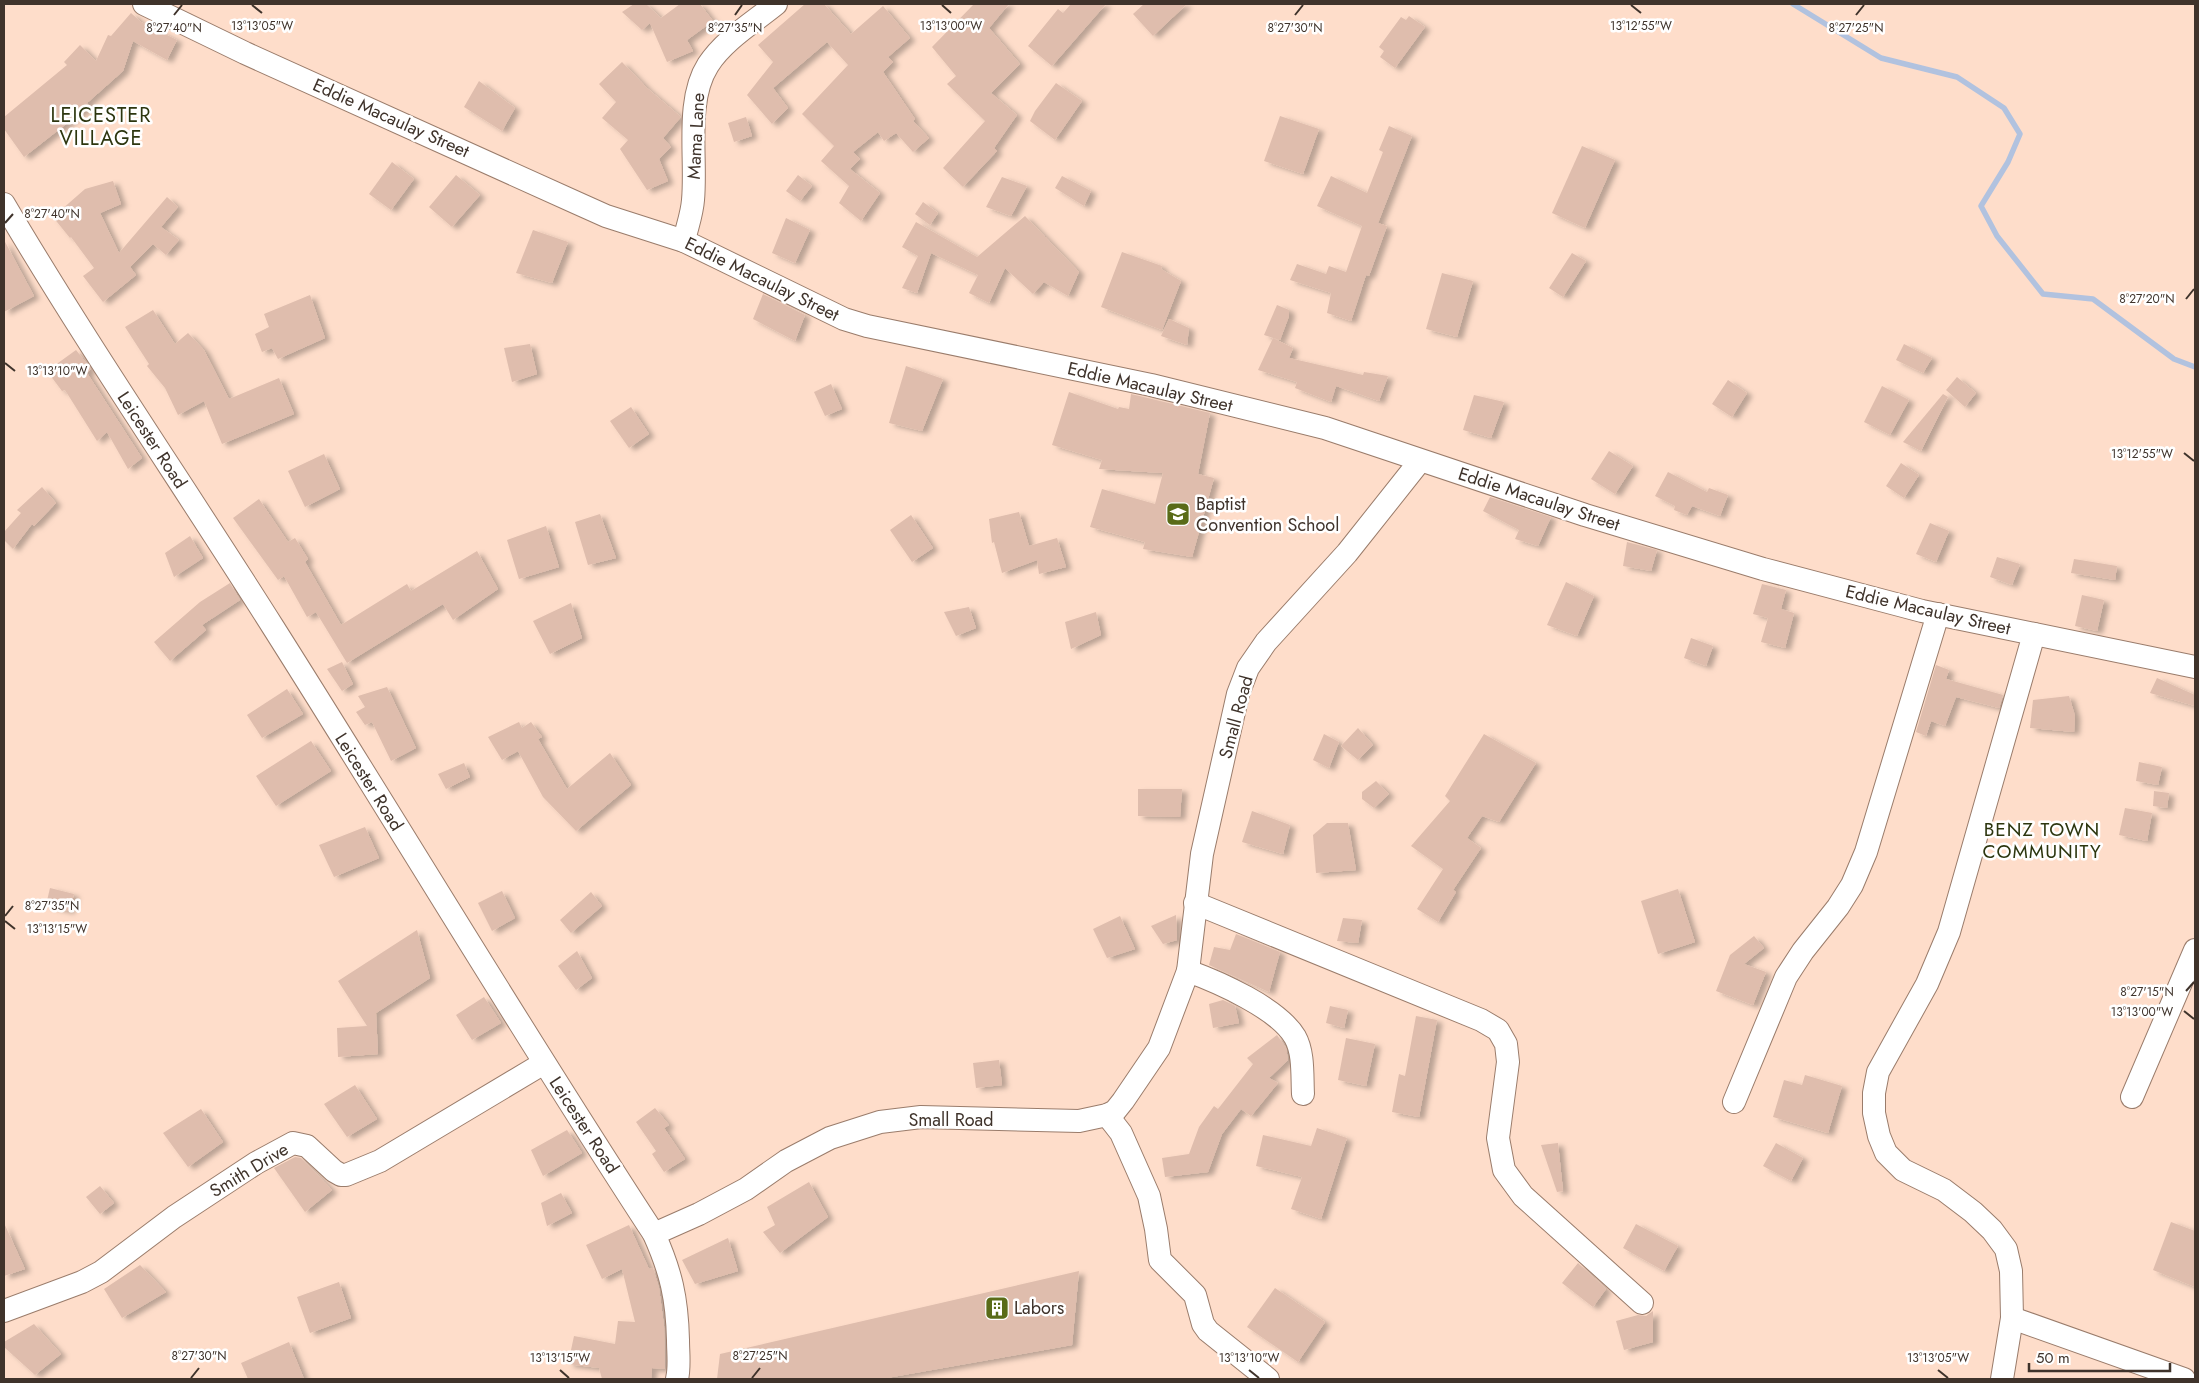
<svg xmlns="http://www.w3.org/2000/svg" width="2199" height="1383" font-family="Jost,sans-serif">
  <defs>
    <filter id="shadow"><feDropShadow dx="5.5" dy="3" stdDeviation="2.5" flood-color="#0004"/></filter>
  </defs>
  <rect width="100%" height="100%" fill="#feddca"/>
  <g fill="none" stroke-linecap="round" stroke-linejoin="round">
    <path stroke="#b1c2df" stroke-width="5.5" d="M1793 4 1881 58 1957 77 2004 108 2020 134 2008 162 1981 206 1997 236 2043 294 2093 299 2174 359 2195 367"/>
  </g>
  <g fill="#dfbdad" filter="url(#shadow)">
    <path d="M634 4H646L661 18 680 4H700L713 21 687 40 693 51 667 62 650 23 642 30 622 12Z"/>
    <path d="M805 4H824L851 34 883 6 910 38 888 57 893 62 883 72 915 119 913 121 929 138 913 152 896 133 884 141 878 132 853 152 860 159 850 169 880 193 861 221 839 203 849 186 821 161 834 146 802 114 848 65 827 42 773 88 788 108 772 124 747 95 773 62 758 45Z"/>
    <path d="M974 4H1009L989 28 1020 64 991 93 1017 115 994 148 997 151 963 187 943 168 985 121 947 84 956 76 932 47Z"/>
    <path d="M1071 4H1106L1052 66 1028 46 1058 9 1063 13Z"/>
    <path d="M1144 4H1187L1153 36 1133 14Z"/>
    <path d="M131 13 141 22 177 40 167 60 133 41 123 71 87 103 89 106 24 157 4 129V117L67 65 64 62 80 45 96 61 108 35 111 36Z"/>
    <path d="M1409 16 1425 27 1395 68 1380 57 1384 51 1379 47 1401 17 1406 20Z"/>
    <path d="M622 62 647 88 681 117 663 138 671 147 659 159 668 181 647 190 620 149 628 140 602 118 616 102 599 84Z"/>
    <path d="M479 81 515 108 502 131 464 107Z"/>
    <path d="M1056 83 1082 101 1055 140 1030 121 1035 111Z"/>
    <path d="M1280 116 1319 129 1303 174 1264 161Z"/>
    <path d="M746 117 752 136 734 142 728 123Z"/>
    <path d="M1389 126 1412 136 1378 223 1387 226 1369 276 1366 275 1351 321 1327 313 1331 293 1290 280 1297 264 1326 274 1329 266 1346 272 1362 226 1317 206 1331 176 1367 193 1383 152 1379 150Z"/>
    <path d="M1582 146 1615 160 1585 228 1552 213Z"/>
    <path d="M392 162 414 179 391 210 369 194Z"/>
    <path d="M456 175 480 195 452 227 429 207Z"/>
    <path d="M798 175 812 186 800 201 786 191Z"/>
    <path d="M1062 176 1091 191 1084 206 1055 188Z"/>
    <path d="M1002 177 1027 186 1011 216 986 207Z"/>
    <path d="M113 181 121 204 100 213 119 253 167 197 178 207 161 227 179 240 166 255 153 244 130 267 136 275 103 302 83 276 94 268 71 237 70 238 53 217 85 189Z"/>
    <path d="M923 202 938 213 930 225 915 214Z"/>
    <path d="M1025 216 1079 272 1068 296 1044 282 1033 294 1005 268 989 303 969 293 978 275 931 253 917 293 902 288 918 256 902 247 916 222 977 257Z"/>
    <path d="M786 218 810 230 795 263 772 253Z"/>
    <path d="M533 230 568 242 552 283 516 273Z"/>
    <path d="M4 240 34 296 4 312Z"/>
    <path d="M1122 252 1162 266 1161 269 1181 281 1162 330 1101 307Z"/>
    <path d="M1572 253 1586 261 1563 297 1549 288Z"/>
    <path d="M1442 273 1473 281 1457 337 1426 329Z"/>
    <path d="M763 294 805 315 795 341 753 319Z"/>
    <path d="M310 295 325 338 278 359 272 348 262 352 255 334 269 327 264 314Z"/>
    <path d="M1277 305 1289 310V316L1280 340 1264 335Z"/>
    <path d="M153 310 175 344 188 333 204 350 229 399 279 378 294 414 222 444 204 401 178 415 165 388 147 366 149 364 125 327Z"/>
    <path d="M1169 319 1189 328 1187 345 1161 336Z"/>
    <path d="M1273 338 1293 348 1289 358 1363 375 1364 372 1388 376 1379 401 1336 386 1331 402 1295 388 1297 382 1258 370Z"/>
    <path d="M530 344 537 374 512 382 504 348Z"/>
    <path d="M1904 344 1932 358 1923 373 1896 360Z"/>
    <path d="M76 350 91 369 87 373 142 458 128 469 107 432 97 441 65 390 62 391 47 371Z"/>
    <path d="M906 366 943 379 922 431 889 423Z"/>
    <path d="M1957 377 1976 393 1965 407 1946 390Z"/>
    <path d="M1728 380 1747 393 1732 417 1712 404Z"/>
    <path d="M831 384 842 409 825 416 814 392Z"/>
    <path d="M1882 386 1909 400 1890 435 1864 422Z"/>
    <path d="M1069 392 1118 409 1119 407 1129 409 1131 394 1210 413 1198 474 1214 478 1192 557 1143 549 1145 542 1090 527 1102 489 1155 504 1163 473 1099 469 1102 460 1052 445Z"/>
    <path d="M1943 394 1948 397 1921 451 1903 442Z"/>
    <path d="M1474 395 1504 402 1491 438 1463 430Z"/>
    <path d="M631 407 649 434 629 448 610 421Z"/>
    <path d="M1609 451 1633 466 1615 494 1591 479Z"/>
    <path d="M324 454 340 489 305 507 288 471Z"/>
    <path d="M1901 463 1919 475 1904 498 1886 486Z"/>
    <path d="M1668 472 1707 492 1709 488 1728 495 1720 516 1692 506 1687 515 1674 510 1675 506 1655 496Z"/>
    <path d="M42 487 56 503 34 526 32 524 13 549 4 540V532L21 513 17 510Z"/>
    <path d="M1490 497 1551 517 1538 546 1515 539 1519 530 1483 511Z"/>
    <path d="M259 499 288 542 295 538 308 559 305 562 341 625 407 584 411 591 477 551 498 589 453 620 443 604 347 663 316 612 307 617 284 576 278 580 233 518Z"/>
    <path d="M1019 512 1029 546 1057 538 1066 567 1039 574 1037 560 1002 573 994 542 992 543 989 519Z"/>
    <path d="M600 514 616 558 588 565 575 522Z"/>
    <path d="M911 515 933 548 912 562 890 530Z"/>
    <path d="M1930 523 1949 531 1936 562 1916 554Z"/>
    <path d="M546 526 559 567 519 579 507 540Z"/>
    <path d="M190 536 203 558 174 577 165 553Z"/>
    <path d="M1627 542 1657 550 1651 571 1623 566Z"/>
    <path d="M1997 557 2020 564 2012 585 1990 577Z"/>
    <path d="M2074 559 2117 566 2115 580 2071 573Z"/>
    <path d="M1566 582 1594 596 1577 636 1547 625Z"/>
    <path d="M230 583 240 600 202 625 206 630 170 661 154 642 200 602Z"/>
    <path d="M1762 584 1786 590 1781 609 1794 613 1785 648 1761 642 1768 618 1753 614Z"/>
    <path d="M2082 595 2104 600 2097 631 2075 626Z"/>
    <path d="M571 603 582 638 550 654 533 621Z"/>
    <path d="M969 607 976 628 956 636 944 612Z"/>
    <path d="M1096 612 1101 635 1071 649 1065 622Z"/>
    <path d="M1691 638 1713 646 1706 666 1684 658Z"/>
    <path d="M342 662 353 684 342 691 327 669Z"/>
    <path d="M1936 665 1949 670 1946 679 2003 695 1999 708 1956 697 1945 726 1931 721 1926 736 1916 732Z"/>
    <path d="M2157 678 2195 695V706L2150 693Z"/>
    <path d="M387 687 416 748 391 761 372 722 365 725 356 712 365 707 358 696Z"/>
    <path d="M287 689 303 714 262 738 247 715Z"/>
    <path d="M2069 696 2075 716 2074 732 2030 728 2033 700Z"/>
    <path d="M519 722 522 728 531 722 542 737 538 739 567 789 610 753 631 785 576 831 543 797 518 751 502 760 488 737Z"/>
    <path d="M1358 728 1373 745 1358 760 1341 746Z"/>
    <path d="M1324 734 1339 742 1329 768 1313 760Z"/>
    <path d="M1484 734 1536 763 1499 822 1482 816 1467 838 1481 848 1453 890 1456 892 1438 922 1417 909 1443 869 1411 846 1450 801 1445 796Z"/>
    <path d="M311 741 331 771 276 806 256 776Z"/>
    <path d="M2139 762 2162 767 2158 785 2136 781Z"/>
    <path d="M464 763 470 777 446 789 438 774Z"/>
    <path d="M1376 781 1389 794 1374 808 1362 799V792Z"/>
    <path d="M1138 789H1182L1180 817 1138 816Z"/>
    <path d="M2154 791 2169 793 2167 808 2153 806Z"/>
    <path d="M2125 808 2152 813 2147 841 2119 835Z"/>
    <path d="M1252 811 1290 825 1283 854 1242 842Z"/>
    <path d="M1327 823H1348L1356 870 1316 873 1313 835Z"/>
    <path d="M365 827 379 858 334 877 319 845Z"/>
    <path d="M50 888 74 894 69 911 46 905Z"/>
    <path d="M1678 889 1695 942 1658 954 1641 901Z"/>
    <path d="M502 891 515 918 492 931 478 903Z"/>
    <path d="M591 892 602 906 571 933 560 920Z"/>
    <path d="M1176 915 1177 940 1163 944 1151 926Z"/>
    <path d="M1120 916 1135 949 1107 958 1093 929Z"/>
    <path d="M1343 918 1362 920 1358 943 1337 941Z"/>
    <path d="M417 930 430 978 376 1013 378 1054 338 1057 337 1028 367 1026 338 981Z"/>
    <path d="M1236 934 1280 952 1269 992 1209 965 1214 947 1230 950Z"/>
    <path d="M1754 936 1764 948 1744 964 1766 972 1753 1005 1716 991 1730 955Z"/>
    <path d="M577 951 592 978 576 990 558 966Z"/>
    <path d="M484 997 501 1023 472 1040 456 1015Z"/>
    <path d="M1223 1000 1235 1006 1239 1023 1213 1028 1209 1004Z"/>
    <path d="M1330 1006 1348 1010 1344 1028 1326 1023Z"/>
    <path d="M1416 1016 1437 1020 1419 1117 1392 1112 1399 1074 1405 1076Z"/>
    <path d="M1277 1035 1286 1048 1288 1060 1269 1078 1278 1083 1251 1116 1241 1109 1222 1134 1208 1172 1165 1177 1162 1158 1189 1154 1199 1127 1214 1106 1218 1109 1253 1064 1247 1058Z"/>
    <path d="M1346 1038 1375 1044 1366 1086 1338 1080Z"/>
    <path d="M999 1060 1002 1085 976 1088 973 1063Z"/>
    <path d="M1805 1075 1842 1086 1828 1133 1773 1117 1784 1080 1802 1085Z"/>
    <path d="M355 1085 377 1119 347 1137 324 1104Z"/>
    <path d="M655 1108 669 1125 664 1128 685 1159 664 1172 652 1154 656 1151 636 1122Z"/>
    <path d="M201 1109 223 1142 188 1167 163 1133Z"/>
    <path d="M1317 1128 1347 1138 1321 1219 1291 1209 1302 1177 1256 1166 1263 1135 1311 1146Z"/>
    <path d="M567 1130 582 1153 543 1176 531 1150Z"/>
    <path d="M1558 1143 1563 1191 1557 1192 1541 1145Z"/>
    <path d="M1776 1143 1803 1158 1791 1181 1763 1166Z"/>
    <path d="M295 1157 301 1158 332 1190 305 1212 274 1168Z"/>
    <path d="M809 1182 828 1217 780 1253 763 1232 775 1225 767 1207Z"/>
    <path d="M100 1186 114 1203 100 1214 86 1197Z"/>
    <path d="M561 1193 572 1213 547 1226 541 1203Z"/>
    <path d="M2171 1222 2195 1231V1287L2153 1270Z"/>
    <path d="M4 1223 25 1269 4 1276Z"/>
    <path d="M1636 1224 1678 1246 1664 1271 1623 1248Z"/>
    <path d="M629 1225 649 1269 653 1268 659 1288 664 1326 665 1369 652 1368 651 1379H602L599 1368 568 1364 574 1336 615 1344 618 1321 635 1322 622 1269 602 1279 586 1245Z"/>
    <path d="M728 1238 738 1271 695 1284 682 1260Z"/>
    <path d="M1578 1263 1606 1289 1593 1307 1562 1283Z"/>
    <path d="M140 1265 166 1292 122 1318 104 1289Z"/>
    <path d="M1079 1271 1072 1345 881 1379H717L720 1354Z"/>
    <path d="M339 1282 351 1318 310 1333 297 1297Z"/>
    <path d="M1275 1288 1325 1322 1298 1362 1247 1327Z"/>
    <path d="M1653 1311V1342L1624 1350 1616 1321 1638 1315 1646 1316Z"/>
    <path d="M34 1324 61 1354 35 1375 4 1347V1342Z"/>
    <path d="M289 1342 304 1379H248L241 1363Z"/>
  </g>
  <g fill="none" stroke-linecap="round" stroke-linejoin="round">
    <g stroke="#9a7c6b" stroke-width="24">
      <g id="minor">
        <path d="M144 4 245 53 577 203 606 216 684 241 844 319 867 326 1151 385 1325 428 1585 515 1763 569 1922 611 2195 667"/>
        <path d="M4 204C89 348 184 486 273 627 401 829 523 1034 654 1234 671 1272 677 1298 678 1340 678 1353 680 1367 677 1379"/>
        <path d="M684 241C687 227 692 214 693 200 697 158 685 101 708 65 724 40 754 22 776 4"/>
        <path d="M1195 903 1481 1020 1498 1030 1506 1044 1508 1062 1498 1138 1504 1170 1523 1196 1642 1303"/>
        <path d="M1303 1094C1302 1076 1304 1053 1295 1037 1278 1008 1218 982 1188 971L1202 854 1238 694 1248 668 1266 642 1347 553 1420 461"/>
        <path d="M2132 1097 2195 950"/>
        <path d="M1734 1102 1786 977 1803 951 1838 907 1852 885 1866 852 1938 614"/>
        <path d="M1107 1115 1121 1133 1149 1196 1156 1229 1160 1260 1195 1295 1203 1324 1208 1331 1268 1379"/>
        <path d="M654 1234 699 1214 746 1189 786 1161 830 1138 880 1122 921 1117 1079 1121 1107 1115 1115 1111 1123 1101 1159 1048 1188 971"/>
        <path d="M4 1311 82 1282 101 1272 174 1217 256 1163 293 1143 307 1146 334 1171 341 1175H346L380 1161 544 1063"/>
        <path d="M2012 1318 2184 1379"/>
        <path d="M2002 1379 2012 1318 2011 1271 2006 1249 1992 1230 1973 1212 1944 1190 1903 1170 1886 1153 1879 1136 1874 1113V1093L1878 1072 1927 984 1949 932 2034 634"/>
      </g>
    </g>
    <use href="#minor" stroke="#fff" stroke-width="22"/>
  </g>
  <path fill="none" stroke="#3f332b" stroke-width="2" d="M252 5 262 13M942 5 951 13M1631 5 1641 13M174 15 182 5M735 15 742 5M1295 15 1303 5M1856 15 1864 5M5 223 13 214M2186 299 2194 289M5 363 15 371M2184 453 2194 461M5 916 13 906M5 921 15 929M2186 991 2194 982M2184 1011 2194 1019M560 1370 569 1378M1249 1370 1259 1378M1938 1370 1948 1378M191 1378 199 1368M752 1378 760 1368"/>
  <defs>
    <g id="school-square" transform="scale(1.25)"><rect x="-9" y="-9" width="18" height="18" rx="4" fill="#596b18" stroke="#fff"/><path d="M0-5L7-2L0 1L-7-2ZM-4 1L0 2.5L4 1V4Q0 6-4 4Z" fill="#fff"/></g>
    <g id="building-square" transform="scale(1.25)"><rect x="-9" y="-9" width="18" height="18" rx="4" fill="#596b18" stroke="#fff"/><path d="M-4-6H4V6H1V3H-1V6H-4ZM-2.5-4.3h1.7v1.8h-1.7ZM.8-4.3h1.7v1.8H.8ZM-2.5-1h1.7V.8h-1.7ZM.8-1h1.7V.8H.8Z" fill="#fff"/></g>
  </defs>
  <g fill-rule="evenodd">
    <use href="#school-square" x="1178" y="514"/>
    <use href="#building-square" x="997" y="1308"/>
  </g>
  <g text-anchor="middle" stroke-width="5" stroke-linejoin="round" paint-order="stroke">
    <g font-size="18" fill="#3f332b" stroke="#fff">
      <text transform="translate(391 118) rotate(24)" y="6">Eddie Macaulay Street</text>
      <text transform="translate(696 136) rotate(-87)" y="6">Mama Lane</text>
      <text transform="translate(762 279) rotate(26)" y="6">Eddie Macaulay Street</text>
      <text transform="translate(1150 387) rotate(13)" y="6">Eddie Macaulay Street</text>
      <text transform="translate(152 440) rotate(57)" y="6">Leicester Road</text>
      <text transform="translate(1539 499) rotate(18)" y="6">Eddie Macaulay Street</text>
      <text transform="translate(1928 610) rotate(13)" y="6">Eddie Macaulay Street</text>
      <text transform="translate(1236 717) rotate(-75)" y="6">Small Road</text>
      <text transform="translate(369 782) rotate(58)" y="6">Leicester Road</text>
      <text x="951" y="1126">Small Road</text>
      <text transform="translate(584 1125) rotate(57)" y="6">Leicester Road</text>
      <text transform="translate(249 1170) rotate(-31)" y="6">Smith Drive</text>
    </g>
    <g font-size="18" fill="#3f332b" stroke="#fff" text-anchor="start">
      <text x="1196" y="510">Baptist<tspan x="1196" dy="21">Convention School</tspan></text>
      <text x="1014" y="1314">Labors</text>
    </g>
    <g font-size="19" letter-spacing="1" fill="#2d360f" stroke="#fff">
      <text x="2042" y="836">BENZ TOWN<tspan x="2042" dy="22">COMMUNITY</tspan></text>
    </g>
    <g font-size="20" letter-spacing="1" fill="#2d360f" stroke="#fff">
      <text x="101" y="122">LEICESTER<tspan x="101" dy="23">VILLAGE</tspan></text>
    </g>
  </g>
  <g font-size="12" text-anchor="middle" fill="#3f332b" stroke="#fff" stroke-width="5" stroke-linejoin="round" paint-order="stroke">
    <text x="1641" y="30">13°12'55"W</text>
    <text x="262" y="30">13°13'05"W</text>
    <text x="951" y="30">13°13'00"W</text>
    <text x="174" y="32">8°27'40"N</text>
    <text x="735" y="32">8°27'35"N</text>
    <text x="1295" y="32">8°27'30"N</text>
    <text x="1856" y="32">8°27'25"N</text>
    <text x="52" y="218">8°27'40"N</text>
    <text x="2147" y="303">8°27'20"N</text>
    <text x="57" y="375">13°13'10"W</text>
    <text x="2142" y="458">13°12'55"W</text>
    <text x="52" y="910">8°27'35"N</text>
    <text x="57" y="933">13°13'15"W</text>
    <text x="2147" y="996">8°27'15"N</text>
    <text x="2142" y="1016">13°13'00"W</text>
    <text x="199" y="1360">8°27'30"N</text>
    <text x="760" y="1360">8°27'25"N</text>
    <text x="560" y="1362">13°13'15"W</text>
    <text x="1249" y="1362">13°13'10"W</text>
    <text x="1938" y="1362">13°13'05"W</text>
  </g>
  <rect width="2199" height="1383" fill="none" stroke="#3f332b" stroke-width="10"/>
  <path d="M2029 1363v8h141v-8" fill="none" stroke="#3f332b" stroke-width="2.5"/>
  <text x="2036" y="1363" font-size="15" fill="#3f332b" stroke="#ffffff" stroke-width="4" paint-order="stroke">50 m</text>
</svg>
